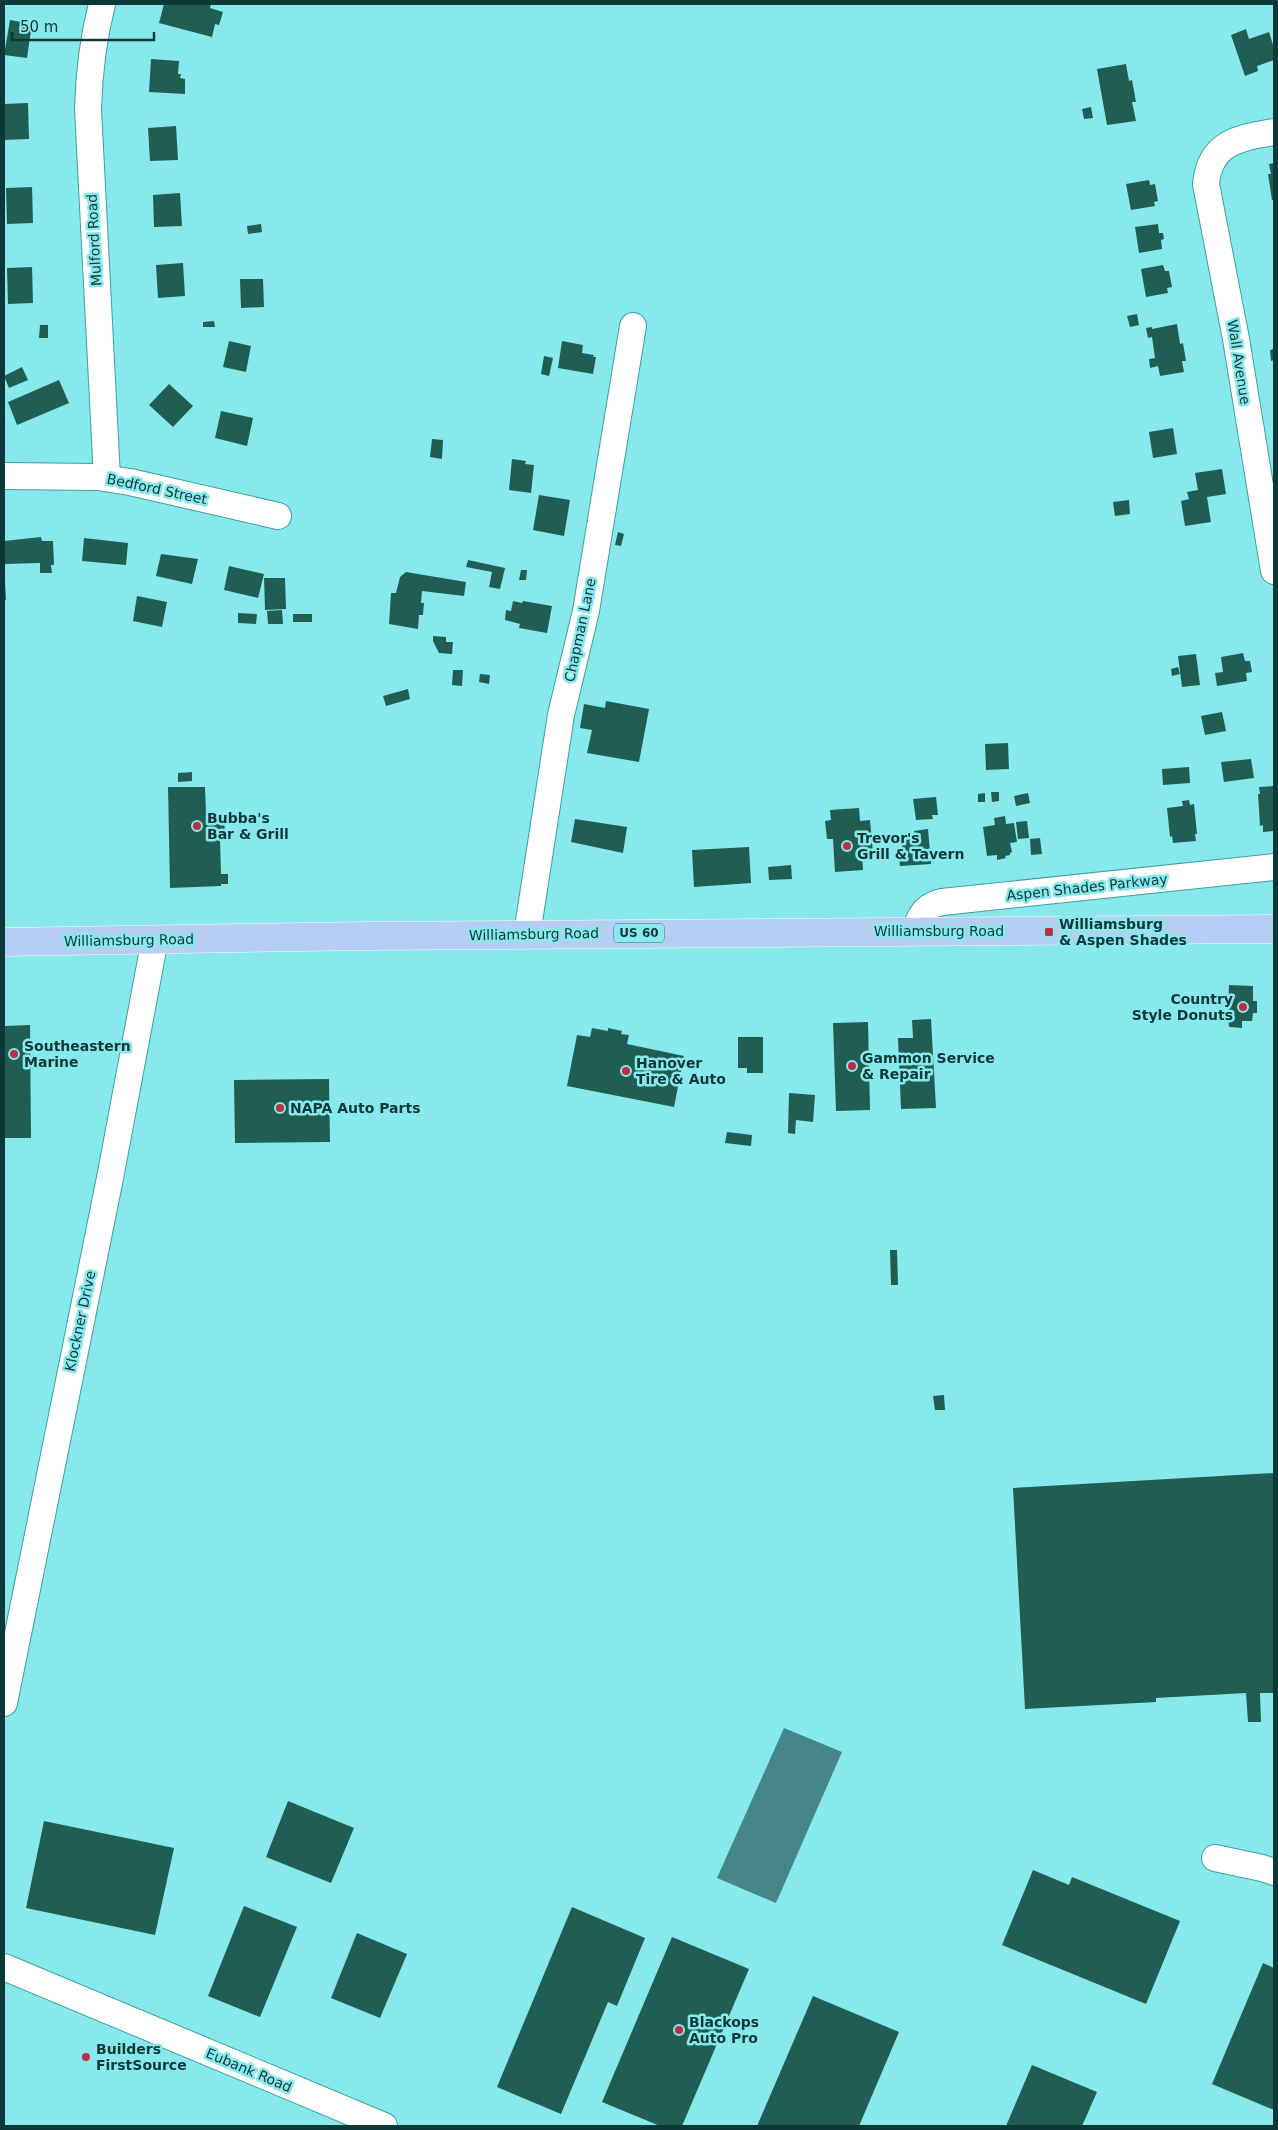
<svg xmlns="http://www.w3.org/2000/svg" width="1278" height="2130" font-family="'DejaVu Sans',sans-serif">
  <rect width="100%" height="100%" fill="#88e9ec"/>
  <path fill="#468688" d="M784 1728 842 1752 776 1903 717 1878Z"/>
  <g fill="#205e53">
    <path d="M164 4H211L210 8 223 12 219 25 215 24 212 37 159 23Z"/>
    <path d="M10 20 32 24 27 58 4 55Z"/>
    <path d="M1246 29 1249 39 1269 32 1274 48V60L1257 66 1258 71 1245 76 1231 35Z"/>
    <path d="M151 59 179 61 178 74H181L180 78 185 79V94L149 92Z"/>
    <path d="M1126 64 1129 81 1132 80 1136 102H1132L1136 121 1107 125 1097 69Z"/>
    <path d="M28 103 29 139 4 140V104Z"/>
    <path d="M1091 107 1093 118 1084 119 1082 109Z"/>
    <path d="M176 126 178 160 150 161 148 128Z"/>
    <path d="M1274 163V200H1272L1268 174H1271L1269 164Z"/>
    <path d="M1149 180 1150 185 1155 184 1158 201 1154 202 1155 206 1131 210 1126 184Z"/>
    <path d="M32 187 33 223 7 224 6 188Z"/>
    <path d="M180 193 182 226 154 227 153 195Z"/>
    <path d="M261 224 262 232 248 234 247 226Z"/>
    <path d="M1158 224 1159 233H1163L1164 239 1161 240 1162 249 1139 253 1135 227Z"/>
    <path d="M183 263 185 296 158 298 156 265Z"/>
    <path d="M1163 265 1165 271H1169L1172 287 1167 288 1168 293 1146 297 1141 269Z"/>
    <path d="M32 267 33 303 8 304 7 268Z"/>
    <path d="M240 279H263L264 307 241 308Z"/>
    <path d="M1137 314 1139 325 1130 327 1127 316Z"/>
    <path d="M214 321 215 327H203V322Z"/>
    <path d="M1177 324 1180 344 1183 343 1186 361H1182L1184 372 1160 376 1158 366 1150 368 1149 359 1155 358 1152 337 1148 338 1146 328 1152 327V329Z"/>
    <path d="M40 325H48V338H39Z"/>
    <path d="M229 341 251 346 246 372 223 367Z"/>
    <path d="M562 341 583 345 582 353 594 355 593 357H596L593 374 558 368Z"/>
    <path d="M1274 349V360L1271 361 1270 350Z"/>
    <path d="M544 356 553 358 549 376 541 374Z"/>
    <path d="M22 367 28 380 9 388 4 376Z"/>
    <path d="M59 380 69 403 17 425 8 402Z"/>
    <path d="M169 384 193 406 173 427 149 405Z"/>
    <path d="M221 411 253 418 247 446 215 438Z"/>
    <path d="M1173 428 1177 454 1153 458 1149 432Z"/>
    <path d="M432 439 443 440 442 459 430 457Z"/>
    <path d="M512 459 526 461 525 464 534 465 531 493 509 490Z"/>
    <path d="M1222 469 1226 494 1207 497 1211 522 1185 526 1181 501 1189 499 1187 492 1198 490 1195 473Z"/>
    <path d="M539 495 570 500 564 536 533 530Z"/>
    <path d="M1129 500 1130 514 1115 516 1113 502Z"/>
    <path d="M618 532 624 534 621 546 615 545Z"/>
    <path d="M41 537 42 541H53L54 565H51L52 573H40V563L5 564 4 541Z"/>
    <path d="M84 538 128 543 126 565 82 561Z"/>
    <path d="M161 554 198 559 192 584 156 576Z"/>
    <path d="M468 560 505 568 500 589 489 587 492 572 466 567Z"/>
    <path d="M229 566 264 574 258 598 224 590Z"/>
    <path d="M521 570H527L526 580H519Z"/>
    <path d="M406 572 466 582 464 596 422 591 421 603H424L423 615H419L418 629 389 624 391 593H396L400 577Z"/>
    <path d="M264 578H285L286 609 265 610Z"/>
    <path d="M4 581H5L6 600H4Z"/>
    <path d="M137 596 167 602 162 627 133 621Z"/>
    <path d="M513 601 522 603 523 601 552 606 547 633 519 628 520 624 505 620 506 610 511 611Z"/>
    <path d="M282 610 283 624H268L267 611Z"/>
    <path d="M238 613 257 614 256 624 238 623Z"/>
    <rect x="293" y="614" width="19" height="8"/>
    <path d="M433 636 446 637V642H453L452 654 439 653 433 641Z"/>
    <path d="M1243 653 1245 661H1250L1252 672 1246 673 1247 681 1217 686 1215 673 1223 672 1221 657Z"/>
    <path d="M1196 654 1200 685 1182 687 1178 656Z"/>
    <path d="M1178 667 1180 674 1172 676 1171 669Z"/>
    <path d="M453 670H463L462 686 452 685Z"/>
    <path d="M480 674 490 675 489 684 479 682Z"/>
    <path d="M408 689 410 699 386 706 383 696Z"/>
    <path d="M606 701 649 709 639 762 587 753 592 730 580 728 584 704 605 708Z"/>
    <path d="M1222 712 1226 731 1205 735 1201 716Z"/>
    <path d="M1008 743 1009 769 986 770 985 744Z"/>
    <path d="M1251 759 1254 778 1224 782 1221 762Z"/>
    <path d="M1189 767 1190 783 1163 785 1162 769Z"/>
    <path d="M192 772V781L178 782V773Z"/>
    <path d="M1274 786V831L1263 832V825L1260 826 1258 794H1260L1259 787Z"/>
    <path d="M168 787H205L206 814 224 813 225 839H220L221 874H228V884H221V886L170 888Z"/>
    <path d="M991 792H999V801L992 802Z"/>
    <path d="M985 793V802H978V794Z"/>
    <path d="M1028 793 1030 803 1016 806 1014 796Z"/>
    <path d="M936 797 938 815H932L933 819 916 820 913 799Z"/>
    <path d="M1189 800 1190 805 1194 804 1197 834H1195L1196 841 1173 843 1172 836 1170 837 1167 808 1183 806 1182 801Z"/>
    <path d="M859 808 860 821 870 820 873 853H862L863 870 835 872 833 839H827L825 821 831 820 830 810Z"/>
    <path d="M1005 816 1006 824 1014 823 1017 842 1010 843 1012 852 1010 853V855L1005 856 1006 858 997 860V855L987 856 983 827 995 825 994 818Z"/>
    <path d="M575 819 627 827 623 853 571 842Z"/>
    <path d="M1027 821 1029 838 1018 839 1016 822Z"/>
    <path d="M928 829 931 864 900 866 898 852 903 851 901 838 915 836 914 831Z"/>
    <path d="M1040 838 1042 854 1031 855 1030 839Z"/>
    <path d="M749 847 751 883 694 887 692 850Z"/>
    <path d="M791 865 792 879 769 880 768 867Z"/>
    <path d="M1229 985 1253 986V1001H1257V1013H1253L1252 1021H1242V1028L1229 1027 1228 1017H1224V1013H1228Z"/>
    <path d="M931 1019 936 1108 901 1109 898 1038H913L912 1020Z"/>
    <path d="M868 1022 870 1110 836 1111 833 1023Z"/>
    <path d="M30 1025 31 1138H4V1026Z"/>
    <path d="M592 1028 608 1031V1028L622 1031 621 1034 629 1035 627 1044 684 1056 674 1107 567 1086 577 1035 590 1037Z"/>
    <path d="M738 1037H763V1073H747V1068H738Z"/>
    <path d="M329 1079 330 1142 235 1143 234 1080Z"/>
    <path d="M789 1093 815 1095 813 1122 796 1120 795 1134 788 1133Z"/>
    <path d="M727 1132 752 1135 751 1146 725 1143Z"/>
    <path d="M890 1250H897L898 1285H891Z"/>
    <path d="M944 1395 945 1410H935L933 1396Z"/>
    <path d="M1274 1473V1693H1260L1261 1722H1248L1246 1693 1156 1698V1702L1025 1709 1013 1488Z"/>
    <path d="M288 1801 354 1828 331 1883 266 1857Z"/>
    <path d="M44 1821 174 1848 155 1935 26 1908Z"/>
    <path d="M1033 1870 1069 1885 1072 1877 1180 1921 1146 2004 1002 1945Z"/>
    <path d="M244 1906 297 1927 260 2017 208 1996Z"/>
    <path d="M572 1907 645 1938 617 2006 608 2002 561 2114 497 2087Z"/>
    <path d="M357 1933 407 1954 380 2018 331 1998Z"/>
    <path d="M672 1937 749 1969 682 2126H660L602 2102Z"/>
    <path d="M1263 1963 1274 1968V2110L1212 2084Z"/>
    <path d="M813 1996 899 2032 859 2126H757Z"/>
    <path d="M1032 2065 1097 2092 1082 2126H1006Z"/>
  </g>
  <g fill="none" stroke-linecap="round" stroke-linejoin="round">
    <g stroke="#3ca0a4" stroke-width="28">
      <g id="minor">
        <path d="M102 4C93 39 89 73 88 109L107 478"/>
        <path d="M1274 132C1239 138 1210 142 1206 184L1236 339 1274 571"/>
        <path d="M4 476 97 477 130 482 278 516"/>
        <path d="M914 931C921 915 924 906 942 902L1274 867"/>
        <path d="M527 934 561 715 586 611 633 326"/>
        <path d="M4 1703 110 1178 155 939"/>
        <path d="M1215 1858 1262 1868 1274 1872"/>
        <path d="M4 1967 384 2126"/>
      </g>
    </g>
    <g stroke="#fff" stroke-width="29">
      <path id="major" d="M4 942 367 936 1274 929"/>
    </g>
    <use href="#minor" stroke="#fff" stroke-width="26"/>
    <use href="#major" stroke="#b6cef3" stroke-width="28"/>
  </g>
  <g fill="#be2d41" stroke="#88e9ec" stroke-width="2">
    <circle cx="197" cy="826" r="5"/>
    <circle cx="847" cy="846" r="5"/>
    <rect x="1044" y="927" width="10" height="10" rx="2.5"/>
    <circle cx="1243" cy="1007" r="5"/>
    <circle cx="14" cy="1054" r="5"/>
    <circle cx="852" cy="1066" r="5"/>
    <circle cx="626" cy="1071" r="5"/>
    <circle cx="280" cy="1108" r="5"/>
    <circle cx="679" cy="2030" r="5"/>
    <circle cx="86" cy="2057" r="5"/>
  </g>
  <g text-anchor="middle" stroke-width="5" stroke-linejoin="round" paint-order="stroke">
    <rect fill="#88e9ec" stroke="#326d6f" stroke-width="1" x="614" y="923.5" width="50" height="19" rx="4"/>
    <g font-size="12" font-weight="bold" fill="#0d383a">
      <text x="639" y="937">US 60</text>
    </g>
    <g font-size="14" fill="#0d383a" stroke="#88e9ec">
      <text transform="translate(94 240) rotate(-93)" y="5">Mulford Road</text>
      <text transform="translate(1239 362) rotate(81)" y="5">Wall Avenue</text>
      <text transform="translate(157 489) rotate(12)" y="5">Bedford Street</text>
      <text transform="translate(580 630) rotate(-78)" y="5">Chapman Lane</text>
      <text transform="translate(1087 887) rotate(-6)" y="5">Aspen Shades Parkway</text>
      <text x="939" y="936">Williamsburg Road</text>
      <text transform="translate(534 934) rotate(-1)" y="5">Williamsburg Road</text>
      <text transform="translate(129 940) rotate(-1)" y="5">Williamsburg Road</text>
      <text transform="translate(80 1321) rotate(-78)" y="5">Klockner Drive</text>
      <text transform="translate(249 2070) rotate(23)" y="5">Eubank Road</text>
    </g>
    <g font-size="14" font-weight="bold" fill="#0d383a" stroke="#88e9ec" text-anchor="start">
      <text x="207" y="823">Bubba's<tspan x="207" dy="16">Bar &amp; Grill</tspan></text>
      <text x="857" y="843">Trevor's<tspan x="857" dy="16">Grill &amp; Tavern</tspan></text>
      <text x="1059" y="929">Williamsburg<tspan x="1059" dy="16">&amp; Aspen Shades</tspan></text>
      <text x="1233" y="1004" text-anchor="end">Country<tspan x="1233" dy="16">Style Donuts</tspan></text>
      <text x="24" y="1051">Southeastern<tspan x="24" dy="16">Marine</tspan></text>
      <text x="862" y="1063">Gammon Service<tspan x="862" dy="16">&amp; Repair</tspan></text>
      <text x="636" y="1068">Hanover<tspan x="636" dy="16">Tire &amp; Auto</tspan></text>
      <text x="290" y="1113">NAPA Auto Parts</text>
      <text x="689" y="2027">Blackops<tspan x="689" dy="16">Auto Pro</tspan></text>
      <text x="96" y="2054">Builders<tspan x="96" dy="16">FirstSource</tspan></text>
    </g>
  </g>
  <rect width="1278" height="2130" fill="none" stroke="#0d383a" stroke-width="10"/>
  <path d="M12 32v8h142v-8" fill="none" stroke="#0d383a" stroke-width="2.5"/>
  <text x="20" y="32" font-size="15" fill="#0d383a" stroke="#88e9ec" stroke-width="4" paint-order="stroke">50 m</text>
</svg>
